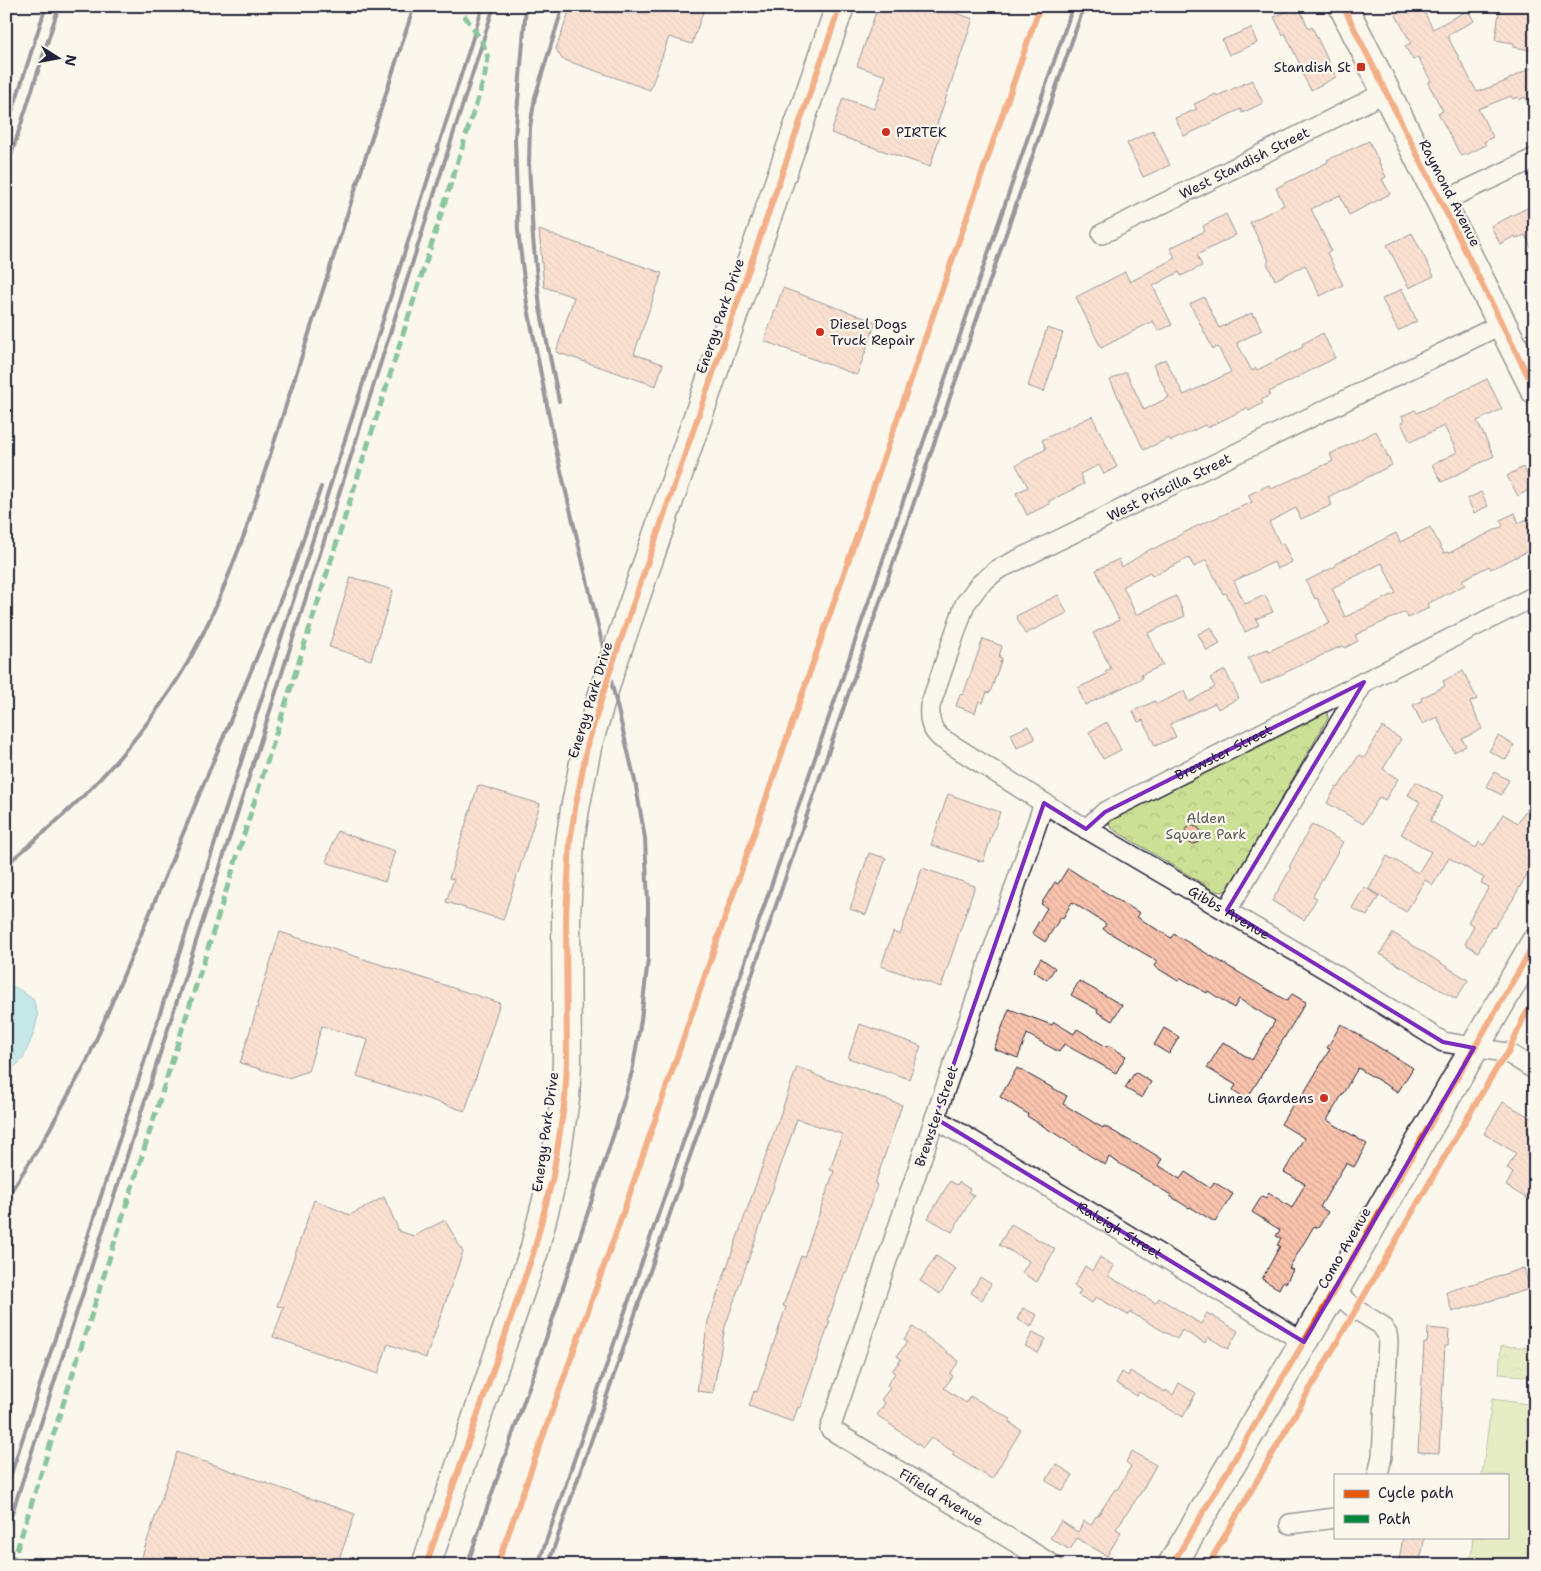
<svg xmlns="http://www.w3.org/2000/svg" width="1541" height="1571" font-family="'Shantell Sans',sans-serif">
  <defs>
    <pattern id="park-crowns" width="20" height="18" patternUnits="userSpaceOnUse" patternTransform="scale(1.25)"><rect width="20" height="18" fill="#cce095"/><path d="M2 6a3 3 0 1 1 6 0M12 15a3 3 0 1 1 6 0" fill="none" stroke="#afc081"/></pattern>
    <pattern id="building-back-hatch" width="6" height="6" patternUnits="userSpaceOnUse" patternTransform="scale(1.25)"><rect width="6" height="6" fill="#fac4ad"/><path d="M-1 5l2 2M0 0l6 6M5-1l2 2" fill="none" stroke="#d6a896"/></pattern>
  </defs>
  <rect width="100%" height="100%" fill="#fbf7ec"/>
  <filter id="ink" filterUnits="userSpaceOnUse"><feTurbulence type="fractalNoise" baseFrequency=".02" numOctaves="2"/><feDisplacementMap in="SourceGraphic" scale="10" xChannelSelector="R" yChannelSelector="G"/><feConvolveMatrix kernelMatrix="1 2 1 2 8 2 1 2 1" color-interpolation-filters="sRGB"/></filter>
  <g filter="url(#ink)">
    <path fill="#cce095" stroke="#778168" d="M1492 1399 1535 1405V1565H1470L1473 1537H1507V1475H1482Z"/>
    <g fill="url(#park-crowns)" stroke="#778168">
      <path d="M1324 710 1327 712 1328 718 1229 889 1222 892 1215 891 1114 830 1109 825 1111 819Z"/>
      <path d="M1501 1346 1535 1348V1377L1499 1374Z"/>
    </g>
    <path fill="#84d4e1" stroke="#5d8d9f" d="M6 987H15L33 999 38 1015 34 1033 23 1059 6 1075Z"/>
    <g fill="url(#building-back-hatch)" stroke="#22223b" fill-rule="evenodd">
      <path d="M571 6H705L692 44 669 37 650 90 562 59 556 49Z"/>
      <path d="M878 6H936L973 19 935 130 941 132 930 167 831 133 843 98 874 109 886 76 857 66Z"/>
      <path d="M1298 6 1309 29 1312 27 1336 77 1311 90 1301 72 1303 71 1285 33 1283 35 1274 17Z"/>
      <path d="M1391 6H1421L1433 29 1468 10 1474 21 1449 34 1448 37 1477 92 1509 80V79L1535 66V118L1525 97 1519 100 1518 97 1513 99 1511 96 1478 109 1493 137 1484 142 1486 145 1466 155V154L1461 156 1438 113 1443 111 1428 83 1431 81 1418 57 1413 60 1405 46 1411 43Z"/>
      <path d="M1500 6H1535V51L1514 47V43L1495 40Z"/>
      <path d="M1251 28 1257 43 1229 55 1222 40Z"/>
      <path d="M1252 80 1263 103 1242 113 1241 109 1184 136 1175 118 1197 109 1194 104 1216 94 1217 96Z"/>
      <path d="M1153 130 1170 165 1143 177 1127 143Z"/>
      <path d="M1369 141 1386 177 1382 179 1390 194 1349 215 1340 195 1311 209 1331 250 1327 253 1343 285 1320 296 1305 265 1275 280 1267 263 1269 261 1250 222 1284 205 1276 188 1328 162 1327 160Z"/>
      <path d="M1535 204V256L1525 235 1516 239 1515 236 1500 244 1491 226Z"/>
      <path d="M1226 214 1236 235 1197 255 1202 266 1181 276 1179 272 1153 286 1172 325 1158 331 1153 321 1101 348 1076 297 1125 272 1130 282 1175 258 1170 248 1205 231 1203 226Z"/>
      <path d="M539 230 662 273 634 354 663 364 656 386 556 352 574 297 544 287Z"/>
      <path d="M1412 233 1434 276 1409 288 1387 245Z"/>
      <path d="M783 288 876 322 857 375 764 341Z"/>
      <path d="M1402 289 1417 321 1398 331 1382 299Z"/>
      <path d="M1204 297 1219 328 1252 313 1253 317 1255 316 1262 330 1237 343 1252 371 1256 368 1257 370 1303 347 1302 344 1323 333 1335 358 1269 392 1270 395 1261 400 1263 403 1249 411 1247 408 1207 428 1205 425 1171 441 1169 438 1144 450 1110 380 1126 372 1144 410 1169 397 1153 365 1165 359 1184 395 1231 372 1218 347 1213 349 1190 304Z"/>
      <path d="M1047 328 1063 333 1044 392 1028 386Z"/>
      <path d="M1487 379 1502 409 1477 421 1494 456 1442 482 1432 465 1457 452 1444 426 1410 442 1401 423 1404 421 1402 416 1415 410 1417 413Z"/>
      <path d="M1092 416 1117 467 1104 474 1099 465 1080 474 1084 484 1049 501 1050 504 1027 515 1016 493 1028 487 1016 465 1046 449 1042 440Z"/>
      <path d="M1376 431 1392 465 1328 497 1332 505 1301 519 1296 508 1269 522 1280 544 1283 543 1292 562 1277 569 1274 562 1234 581 1245 604 1265 595 1273 612 1256 619 1259 625 1245 632 1226 593 1223 594 1206 560 1194 567 1189 558 1152 576 1150 572 1123 586 1136 615 1176 596 1185 616 1148 633 1163 665 1141 675 1143 678 1085 705 1078 688 1107 674 1105 672 1111 669 1093 633 1119 620 1096 570 1119 559 1122 567 1152 548 1153 549 1195 527 1252 502 1248 495 1269 485 1271 489 1333 461 1330 454Z"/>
      <path d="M1523 467 1534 487 1518 496 1507 476Z"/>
      <path d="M1481 492 1488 506 1474 513 1467 499Z"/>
      <path d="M1515 513 1519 523 1535 515V548L1491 569 1489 566 1462 580 1465 585 1427 604 1429 608 1408 618 1405 612 1355 635 1358 641 1345 648 1343 646 1335 649 1261 684 1248 658 1267 649 1269 651 1330 623 1317 598 1315 599 1306 581 1336 566 1335 564 1396 533 1400 542 1430 527 1444 553 1448 552 1449 553 1503 526 1500 520ZM1382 563 1396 593 1345 617 1332 588Z"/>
      <path d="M351 577 393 590 371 660 329 647Z"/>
      <path d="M1058 595 1067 613 1025 634 1016 616Z"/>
      <path d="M1211 627 1220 644 1207 651 1198 634Z"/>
      <path d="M983 639 1002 646 999 657 1002 658 990 693 987 692 983 703 979 701 975 713 956 706 960 694 963 695Z"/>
      <path d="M1225 670 1239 698 1218 709 1215 703 1170 724 1176 737 1155 746 1143 720 1138 722 1133 711 1155 701 1157 704 1184 691 1189 702 1215 687 1210 678Z"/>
      <path d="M1463 671 1477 699 1470 702 1482 729 1462 739 1466 746 1454 752 1437 717 1422 724 1413 705 1422 701 1421 698 1445 686 1443 681Z"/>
      <path d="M1107 722 1121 750 1103 759 1089 732Z"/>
      <path d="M1028 726 1035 739 1017 748 1011 734Z"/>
      <path d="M1382 727 1401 739 1383 769 1398 779 1385 800 1379 797 1363 824 1327 803 1336 787 1338 788 1359 755 1364 758Z"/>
      <path d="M1498 736 1514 745 1506 760 1489 751Z"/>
      <path d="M1494 772 1509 780 1501 795 1486 786Z"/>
      <path d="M1416 782 1443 797 1430 821 1476 848 1479 842 1484 845 1503 814 1518 823 1535 795V860L1512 901 1494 928 1492 927 1478 952 1465 944 1474 926 1468 922 1489 887 1481 883 1484 878 1449 858 1433 885 1425 880 1406 912 1369 889 1387 856 1418 873 1431 852 1401 834 1420 802 1408 795Z"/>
      <path d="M478 785 540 804 503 920 446 902 454 879 449 878Z"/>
      <path d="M948 794 1000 812 983 862 931 845Z"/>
      <path d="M1312 824 1343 842 1313 896 1317 898 1304 920 1272 901 1291 868 1289 867Z"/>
      <circle cx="1193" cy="835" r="9"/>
      <path d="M337 831 395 851 385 882 326 862Z"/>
      <path d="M869 853 886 858 866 915 850 909Z"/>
      <path d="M922 868 975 886 941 987 881 966 893 932 900 935Z"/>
      <path d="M1068 868 1119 901 1140 913 1137 917 1171 938 1174 934 1287 1001 1292 994 1306 1002 1247 1099 1233 1090 1236 1085 1207 1068 1223 1042 1252 1060 1275 1021 1239 999 1234 1008 1208 991 1207 993 1181 978 1178 981 1154 966 1157 961 1103 929 1106 924 1072 902 1063 918 1061 917 1045 942 1032 933 1047 908 1041 904 1055 882 1058 884Z"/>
      <path d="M1364 887 1379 896 1367 916 1352 908Z"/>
      <path d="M280 932 500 1003 465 1111 357 1076 368 1040 322 1026 308 1071 289 1078 240 1063 258 1005 257 1004Z"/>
      <path d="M1393 933 1468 980 1456 999 1380 954Z"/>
      <path d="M1041 958 1055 968 1047 980 1033 971Z"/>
      <path d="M1079 981 1122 1005 1112 1021 1097 1012 1098 1010 1071 995Z"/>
      <path d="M1009 1009 1052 1025 1054 1022 1074 1034 1077 1029 1107 1047 1108 1045 1126 1056 1116 1073 1064 1044 1059 1052 1027 1034 1018 1058 994 1049Z"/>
      <path d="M860 1024 921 1046 909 1079 848 1058Z"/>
      <path d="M1341 1024 1413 1068 1398 1092 1358 1068 1327 1120 1367 1144 1354 1167 1346 1163 1320 1207 1328 1212 1318 1228 1314 1226 1289 1268 1293 1270 1286 1283 1283 1281 1279 1289 1262 1279 1280 1246 1277 1245 1281 1238 1276 1236 1280 1230 1252 1212 1262 1196 1266 1198 1269 1193 1292 1208 1305 1184 1284 1172 1304 1138 1281 1124 1295 1101 1298 1103 1330 1049 1327 1048Z"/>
      <path d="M1164 1028 1179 1037 1169 1054 1154 1045Z"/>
      <path d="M797 1067 813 1073 812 1074 902 1105 880 1169 875 1184 877 1185 847 1272H845L840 1286 828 1320 830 1321 800 1408 798 1407 793 1422 749 1406 754 1391 757 1392 786 1307 783 1306 801 1256 804 1257 834 1171 830 1170 842 1134 797 1119 725 1327 713 1393 697 1391 708 1321Z"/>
      <path d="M1017 1068 1067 1096 1063 1104 1103 1128 1104 1126 1137 1145 1138 1144 1162 1159 1158 1165 1180 1179 1185 1172 1210 1188 1214 1182 1233 1194 1215 1222 1190 1207 1189 1208 1170 1196 1171 1195 1109 1157 1105 1165 1027 1116 1028 1114 1000 1097Z"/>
      <path d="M1135 1072 1151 1082 1142 1098 1125 1088Z"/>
      <path d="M1503 1102 1535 1120V1124L1528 1135 1535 1138V1140L1526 1155 1535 1160V1203L1506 1186 1513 1173 1507 1169 1516 1153 1484 1134Z"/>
      <path d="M950 1181 957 1185 959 1182 970 1189 968 1192 974 1195 952 1232 928 1218Z"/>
      <path d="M384 1197 399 1231 414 1236 445 1220 463 1252 426 1358 388 1344 378 1374 273 1337 284 1307 277 1306 314 1200 350 1215Z"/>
      <path d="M1011 1224 1055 1249 1037 1282 1022 1273 1029 1261 999 1245Z"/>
      <path d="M936 1256 956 1269 940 1294 920 1281Z"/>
      <path d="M1100 1257 1114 1266 1108 1276 1156 1303 1159 1298 1201 1324 1207 1313 1238 1331 1228 1349 1208 1337 1205 1343 1182 1330 1177 1339 1130 1312 1128 1315 1096 1297 1092 1303 1078 1295 1081 1290 1074 1286 1085 1266 1092 1271Z"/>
      <path d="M1524 1268 1530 1289 1452 1312 1446 1292Z"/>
      <path d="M980 1277 991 1284 982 1300 971 1293Z"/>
      <path d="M1023 1308 1037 1315 1031 1327 1017 1319Z"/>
      <path d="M913 1327 959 1361 950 1374 953 1376 944 1388 966 1403 970 1396 1011 1419 1009 1422 1021 1430 992 1479 952 1455 954 1452 931 1438 923 1448 877 1415 885 1403 881 1400 890 1388 887 1385 895 1373 892 1371 901 1359 897 1356 907 1342 904 1340Z"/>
      <path d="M1428 1328 1449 1330 1448 1346H1445L1439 1453 1418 1452 1424 1343H1427Z"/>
      <path d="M1033 1332 1046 1339 1038 1353 1025 1346Z"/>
      <path d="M1130 1371 1165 1392 1166 1390 1173 1395 1179 1383 1196 1393 1183 1417 1139 1392 1137 1396 1116 1383 1122 1372 1128 1376Z"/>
      <path d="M1132 1451 1156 1465 1142 1491 1116 1529 1121 1532 1107 1556 1077 1538 1070 1550 1050 1538 1061 1521 1078 1532 1084 1521 1091 1525 1096 1516 1097 1517 1115 1489 1117 1490 1131 1466 1126 1462Z"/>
      <path d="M177 1452 355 1514 337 1565H139Z"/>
      <path d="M1056 1464 1073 1475 1063 1491 1046 1481Z"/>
      <path d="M1403 1537H1425L1419 1565H1398Z"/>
    </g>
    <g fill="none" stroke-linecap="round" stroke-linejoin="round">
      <g stroke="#22223b" stroke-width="22">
        <g id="street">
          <path d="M1441 202 1535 158"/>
          <path id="s1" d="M1102 234 1386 92"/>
          <path id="s2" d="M1502 324 997 570 979 585 965 604 930 706C929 720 930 728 941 738L1068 818 1334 974 1443 1042 1508 1053 1535 1070"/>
          <path id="s3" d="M1044 803 935 1118 830 1429 1053 1565"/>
          <path id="s4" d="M1086 829 1105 812 1535 596"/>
          <path d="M1227 910 1364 682"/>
          <path id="s5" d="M935 1118 1304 1342"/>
          <path d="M1334 1291 1355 1309 1381 1325 1387 1334 1388 1341 1382 1456 1378 1475"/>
          <path d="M1290 1524 1335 1518"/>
        </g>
      </g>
      <g stroke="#22223b" stroke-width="31">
        <g id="secondary">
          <path d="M1343 6 1535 390"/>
          <path d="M426 1565 534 1251 553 1176 565 1099 567 1062 566 916 570 842 575 809 587 747 609 674 840 6"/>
          <path d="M1172 1565 1334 1291 1535 943"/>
        </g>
      </g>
      <use href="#street" stroke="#fbf7ec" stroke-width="19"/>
      <use href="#secondary" stroke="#fbf7ec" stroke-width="28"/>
      <g stroke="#22223b" stroke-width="4">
        <path d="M6 131 46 6"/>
        <path d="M6 171 59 6"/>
        <path d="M559 401 540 308 533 238 529 163 530 127 535 97 563 6"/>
        <path d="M6 865C41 835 78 804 109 769 137 738 167 698 188 662 212 620 229 575 246 530L414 6"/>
        <path d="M6 1199 43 1141 87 1061 144 927 276 611 296 561 321 487"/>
        <path d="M6 1490 335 471 483 6"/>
        <path d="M6 1532 249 777 494 6"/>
        <path d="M467 1565 551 1324 616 1127 632 1072 641 1020 648 959V903L645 838 635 781 555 446 527 303 518 231 515 137 526 6"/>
        <path d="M538 1565 1073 6"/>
        <path d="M548 1565 700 1127 1084 6"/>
      </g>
      <path stroke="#00873e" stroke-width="5" stroke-dasharray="10 5" stroke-linecap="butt" d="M12 1565 484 79 488 58 483 43 460 9V6"/>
      <g stroke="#fbf7ec" stroke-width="9">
        <g id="cycleway">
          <path d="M1343 6 1535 390"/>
          <path d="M426 1565 534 1251 553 1176 565 1099 567 1062 566 916 570 842 575 809 587 747 609 674 840 6"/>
          <path d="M497 1565 624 1210 1040 6"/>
          <path d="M1172 1565 1334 1291 1535 943"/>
          <path d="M1208 1565 1460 1130 1498 1066 1508 1053 1523 1019 1535 999"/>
        </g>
      </g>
      <use href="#cycleway" stroke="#e8590c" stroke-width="6"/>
    </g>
  </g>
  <path d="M0 0H1541V1571H0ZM1364 682 1227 910 1443 1042 1474 1048 1304 1342 935 1118 1044 803 1086 829 1105 812Z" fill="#fbf7ec" fill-opacity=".55" fill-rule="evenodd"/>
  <path fill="none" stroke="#7b2cbf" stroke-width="4" stroke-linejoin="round" d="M1364 682 1227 910 1443 1042 1474 1048 1304 1342 935 1118 1044 803 1086 829 1105 812Z"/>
  <g fill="#c8321e" stroke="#fbf7ec" stroke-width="2">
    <rect x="1356" y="62" width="10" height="10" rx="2.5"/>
    <circle cx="886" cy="132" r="5"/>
    <circle cx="820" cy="332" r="5"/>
    <circle cx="1324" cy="1098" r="5"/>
  </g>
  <g text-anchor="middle" stroke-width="4.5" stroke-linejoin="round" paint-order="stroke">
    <g font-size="14" fill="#22223b" stroke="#fbf7ec" text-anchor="end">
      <text x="1351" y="72">Standish St</text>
      <text x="896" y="137" text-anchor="start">PIRTEK</text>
      <text x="830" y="329" text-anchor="start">Diesel Dogs<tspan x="830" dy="16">Truck Repair</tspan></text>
      <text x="1314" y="1103">Linnea Gardens</text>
    </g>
    <g font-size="14" fill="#22223b" stroke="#fbf7ec">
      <text dy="5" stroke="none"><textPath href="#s1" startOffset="159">West Standish Street</textPath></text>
      <text transform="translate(1450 193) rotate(63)" y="5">Raymond Avenue</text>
      <text transform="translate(720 316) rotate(-71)" y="5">Energy Park Drive</text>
      <text transform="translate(1169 487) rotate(-26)" y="5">West Priscilla Street</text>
      <text transform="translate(590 700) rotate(-73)" y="5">Energy Park Drive</text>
      <text dy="5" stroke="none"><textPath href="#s4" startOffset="158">Brewster Street</textPath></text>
      <text dy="5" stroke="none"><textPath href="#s2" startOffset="1089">Gibbs Avenue</textPath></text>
      <text transform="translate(936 1116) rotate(-71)" y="5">Brewster Street</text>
      <text transform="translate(545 1132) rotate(-82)" y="5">Energy Park Drive</text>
      <text dy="5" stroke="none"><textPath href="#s5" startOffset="216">Raleigh Street</textPath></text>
      <text transform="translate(1344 1248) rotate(-60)" y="5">Como Avenue</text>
      <text dy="5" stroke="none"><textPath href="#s3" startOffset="792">Fifield Avenue</textPath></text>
    </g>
    <g font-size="14" fill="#555b56" stroke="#fbf7ec">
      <text x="1206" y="823">Alden<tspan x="1206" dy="16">Square Park</tspan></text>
    </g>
  </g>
  <rect width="1541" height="1571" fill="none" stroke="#fbf7ec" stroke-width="25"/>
  <rect x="12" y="12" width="1516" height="1546" fill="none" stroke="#22223b" stroke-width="2" filter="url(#ink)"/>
  <rect x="1334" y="1474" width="175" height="65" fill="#fbf7ec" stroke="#a4a2a5"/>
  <rect x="1344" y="1490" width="25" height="8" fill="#e8590c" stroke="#a4a2a5"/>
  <text x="1378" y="1498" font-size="15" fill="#22223b">Cycle path</text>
  <rect x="1344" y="1515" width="25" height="8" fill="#00873e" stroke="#a4a2a5"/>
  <text x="1378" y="1524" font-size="15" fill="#22223b">Path</text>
  <g transform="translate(58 58) rotate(101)" stroke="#fbf7ec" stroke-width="4" paint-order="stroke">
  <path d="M0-4L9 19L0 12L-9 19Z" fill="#22223b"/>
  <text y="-8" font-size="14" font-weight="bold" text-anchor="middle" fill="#22223b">N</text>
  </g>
</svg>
